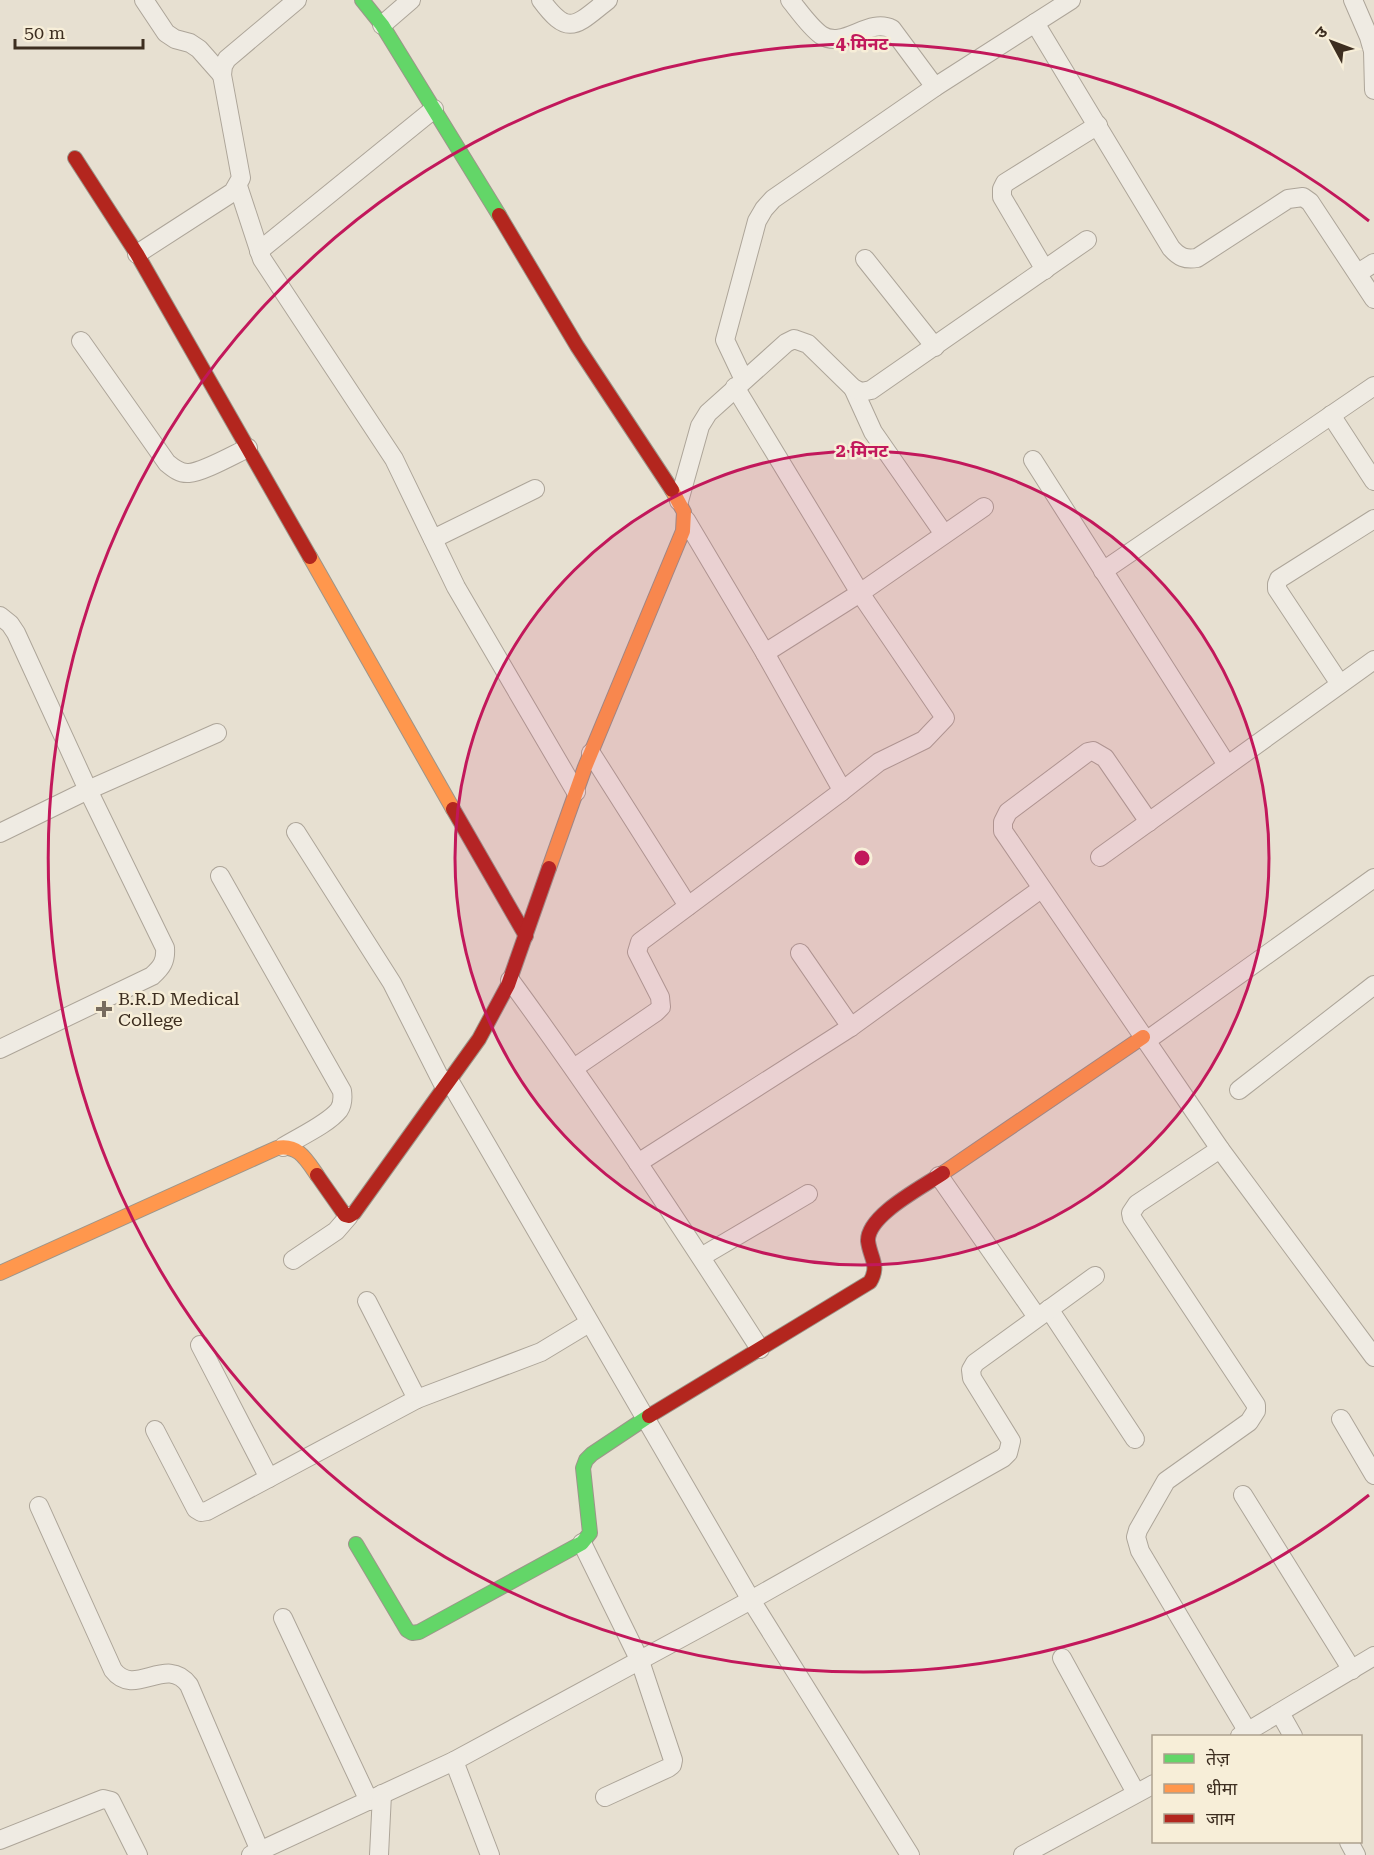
<svg xmlns="http://www.w3.org/2000/svg" width="1374" height="1855" font-family="'Roboto Serif','Noto Sans Devanagari',serif">
  <rect width="100%" height="100%" fill="#e7e0d1"/>
  <g fill="none" stroke-linecap="round" stroke-linejoin="round">
    <g stroke="#ada599" stroke-width="20">
      <g id="street">
        <path d="M144 0 166 33 175 39 190 43 199 49 222 75"/>
        <path d="M541 0C569 38 576 25 608 0"/>
        <path d="M790 0C799 11 809 26 821 35 844 50 868 17 892 29L935 87"/>
        <path d="M1353 0 1369 37 1373 51 1374 90"/>
        <path d="M1035 23 1171 248C1179 257 1185 260 1197 258L1288 199 1303 197 1310 202 1374 299"/>
        <path d="M382 25 411 0"/>
        <path d="M238 186 262 259 394 459 456 587 576 792"/>
        <path d="M259 251 434 109"/>
        <path d="M137 254 233 192 241 178 222 75 223 66 227 59 297 0"/>
        <path d="M865 259 935 347"/>
        <path d="M1045 270 1002 197V189L1005 183 1098 125"/>
        <path d="M1358 273 1374 263"/>
        <path d="M81 341 167 463C173 468 180 474 189 473 203 472 233 455 248 448"/>
        <path d="M744 380 725 340 757 221 764 209 773 199 935 87 1071 0"/>
        <path d="M735 387 860 593 945 718 924 740 879 762 841 792"/>
        <path d="M853 388 873 432 944 534"/>
        <path d="M1331 415 1374 481"/>
        <path d="M1033 460 1227 765"/>
        <path d="M679 501 700 426 708 413 786 343 794 339 808 344 853 388 861 392 871 390 1087 240"/>
        <path d="M433 539 535 489"/>
        <path d="M1103 571 1374 386"/>
        <path d="M0 616 10 624 16 633 88 790 165 948C166 961 162 967 152 976L0 1049"/>
        <path d="M765 653 860 593 984 507"/>
        <path d="M1340 684 1277 589V584L1279 579 1374 519"/>
        <path d="M591 753 688 906"/>
        <path d="M1149 822 1105 758 1093 751 1088 752 1008 812 1003 822V831L1220 1149 1374 1357"/>
        <path d="M296 832 392 983 444 1086"/>
        <path d="M0 833 88 790 217 733"/>
        <path d="M1100 857 1374 660"/>
        <path d="M220 876 342 1091C343 1098 343 1104 339 1110 328 1124 299 1137 283 1147"/>
        <path d="M800 953 851 1027"/>
        <path d="M510 980C598 1100 680 1224 760 1349"/>
        <path d="M1146 1041 1374 878"/>
        <path d="M574 1068 656 1012 661 1007 660 997 637 952 640 942 841 792V788L765 653 686 520"/>
        <path d="M449 1080 751 1600 910 1855"/>
        <path d="M1239 1090 1374 985"/>
        <path d="M1220 1149 1137 1204 1131 1213 1132 1218 1256 1405V1411L1249 1422 1166 1481 1138 1530 1136 1537 1140 1551 1248 1732"/>
        <path d="M638 1163 851 1027 1041 889"/>
        <path d="M939 1176 1037 1317"/>
        <path d="M701 1257 808 1194"/>
        <path d="M293 1260 336 1231 349 1216"/>
        <path d="M367 1301 417 1399"/>
        <path d="M1049 1309 1135 1439"/>
        <path d="M200 1345 269 1478"/>
        <path d="M1341 1419 1374 1475"/>
        <path d="M155 1430 196 1509 201 1512 207 1511 417 1399 541 1352 589 1323"/>
        <path d="M1243 1495 1352 1670"/>
        <path d="M39 1506 113 1670C135 1699 166 1654 189 1685L260 1851"/>
        <path d="M582 1543 640 1661 673 1760 672 1765 668 1768 605 1797"/>
        <path d="M283 1618 369 1801"/>
        <path d="M1062 1658 1136 1793"/>
        <path d="M1280 1713 1293 1736"/>
        <path d="M1240 1736 1374 1656"/>
        <path d="M454 1761 490 1855"/>
        <path d="M0 1840 103 1799 111 1801 138 1855"/>
        <path d="M1349 1842 1356 1855"/>
        <path d="M251 1855 454 1761 751 1600 1003 1458 1008 1453 1011 1441 972 1378 971 1370 975 1363 1095 1276"/>
        <path d="M379 1855 382 1794"/>
        <path d="M1023 1855 1154 1784"/>
      </g>
    </g>
    <g stroke="#9c958a" stroke-width="16">
      <g id="fast">
        <path d="M362 0 382 25 499 215"/>
        <path d="M356 1544 407 1630 412 1633 419 1632 582 1543 590 1533 583 1468 586 1460 592 1454 649 1416"/>
      </g>
    </g>
    <g stroke="#9c958a" stroke-width="16">
      <g id="slow">
        <path d="M310 557 453 809"/>
        <path d="M549 868 585 767 683 531 684 512 672 490"/>
        <path d="M943 1173 1143 1037"/>
        <path d="M0 1273 277 1148C298 1144 306 1159 317 1175"/>
      </g>
    </g>
    <g stroke="#9c958a" stroke-width="16">
      <g id="jam">
        <path d="M75 158 137 254 310 557"/>
        <path d="M499 215 577 346 672 490"/>
        <path d="M453 809 526 936"/>
        <path d="M317 1175 345 1215 349 1216 354 1213 479 1039 508 985 549 868"/>
        <path d="M649 1416 870 1282C880 1265 870 1258 868 1241 867 1215 923 1187 943 1173"/>
      </g>
    </g>
    <use href="#street" stroke="#efebe3" stroke-width="18"/>
    <use href="#fast" stroke="#63d668" stroke-width="14"/>
    <use href="#slow" stroke="#ff974d" stroke-width="14"/>
    <use href="#jam" stroke="#b3261e" stroke-width="14"/>
  </g>
  <circle cx="862" cy="858" r="407" fill="#c2185b" fill-opacity=".12"/>
  <g fill="none" stroke="#c2185b" stroke-width="3">
    <circle cx="862" cy="858" r="407"/>
    <path d="M1369 1495A814 814 0 1 1 1369 221"/>
  </g>
  <path fill="#786c5e" stroke="#f7eed8" stroke-width="2" d="M101 1000h6v6h6v6h-6v6h-6v-6h-6v-6h6z"/>
  <g text-anchor="middle" stroke-width="5" stroke-linejoin="round" paint-order="stroke">
    <g font-size="18" fill="#3d2e20" stroke="#f7eed8" text-anchor="start">
      <text x="118" y="1005">B.R.D Medical<tspan x="118" dy="21">College</tspan></text>
    </g>
  </g>
  <circle cx="862" cy="858" r="9" fill="#c2185b" stroke="#f7eed8" stroke-width="3"/>
  <g font-size="18" text-anchor="middle" font-weight="bold" fill="#c2185b" stroke="#f7eed8" stroke-width="5" stroke-linejoin="round" paint-order="stroke">
    <text x="862" y="50">4 मिनट</text>
    <text x="862" y="457">2 मिनट</text>
  </g>
  <rect x="1152" y="1735" width="210" height="108" fill="#f7eed8" stroke="#ada18e" stroke-width="1.5"/>
  <rect x="1164" y="1754" width="30" height="9" fill="#63d668" stroke="#ada18e" stroke-width="1.5"/>
  <text x="1206" y="1765" font-size="18" fill="#3d2e20">तेज़</text>
  <rect x="1164" y="1784" width="30" height="9" fill="#ff974d" stroke="#ada18e" stroke-width="1.5"/>
  <text x="1206" y="1795" font-size="18" fill="#3d2e20">धीमा</text>
  <rect x="1164" y="1814" width="30" height="9" fill="#b3261e" stroke="#ada18e" stroke-width="1.5"/>
  <text x="1206" y="1825" font-size="18" fill="#3d2e20">जाम</text>
  <g transform="translate(1332 42) rotate(311)" stroke="#f7eed8" stroke-width="4.5" paint-order="stroke">
  <path d="M0-4.5L10 22L0 15L-10 22Z" fill="#3d2e20"/>
  <text y="-9" font-size="16" font-weight="bold" text-anchor="middle" fill="#3d2e20">उ</text>
  </g>
  <path d="M15 39v9h128v-9" fill="none" stroke="#3d2e20" stroke-width="3"/>
  <text x="24" y="39" font-size="18" fill="#3d2e20" stroke="#f7eed8" stroke-width="4.5" paint-order="stroke">50 m</text>
</svg>
